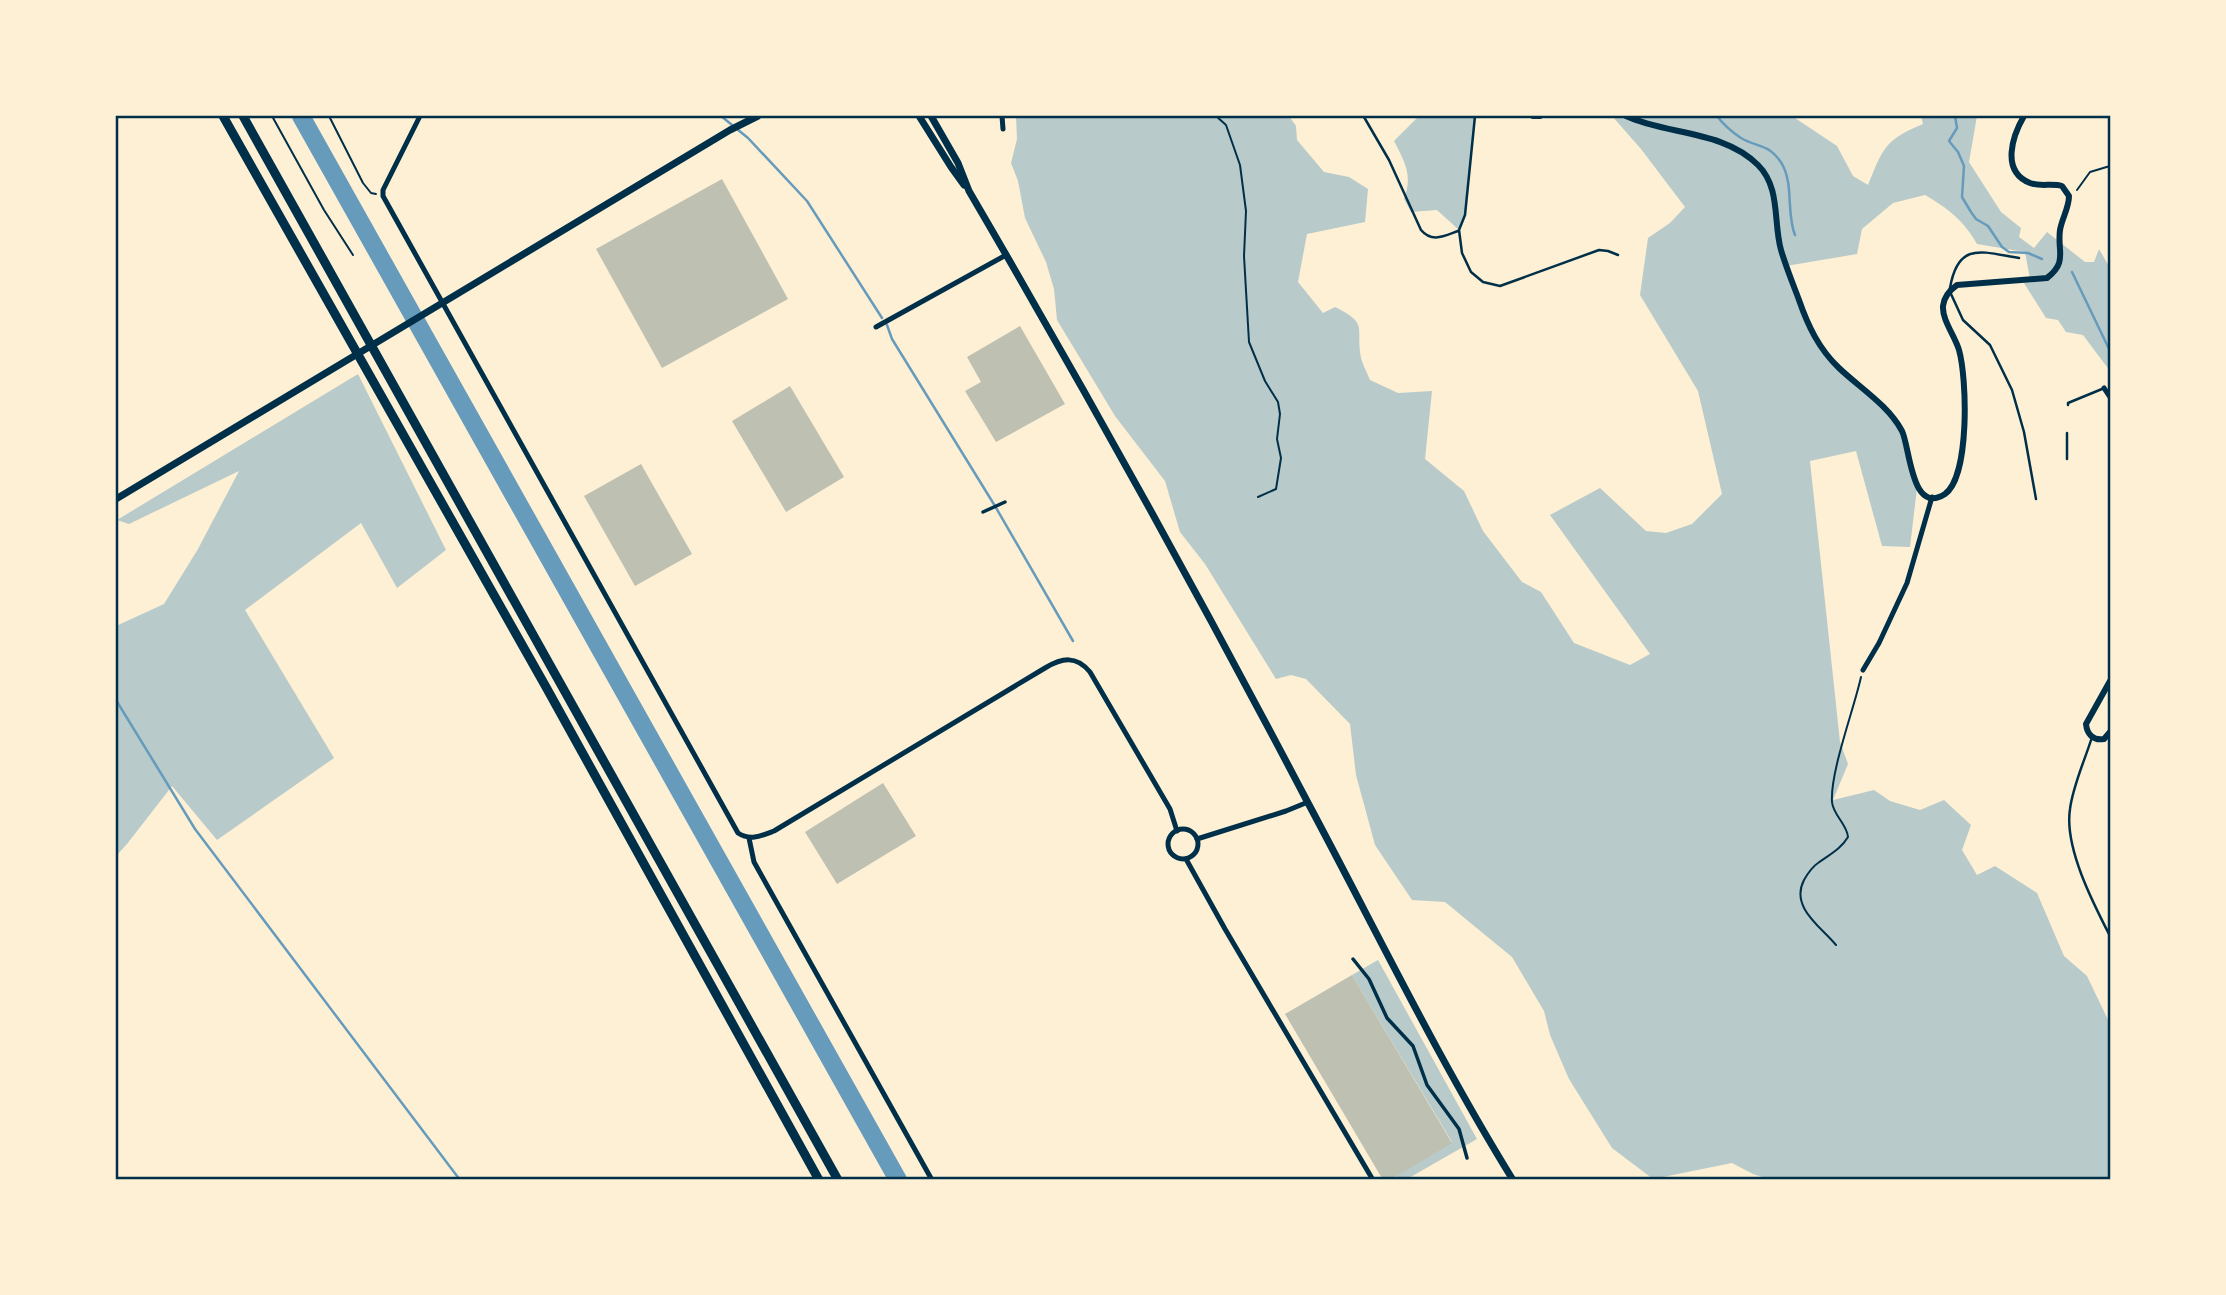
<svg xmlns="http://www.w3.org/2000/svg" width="2226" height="1295" font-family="'PT Sans Narrow',sans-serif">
  <rect width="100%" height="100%" fill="#fdf0d5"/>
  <g fill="#b9caca">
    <path d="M1016 116H1289L1296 126 1297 140 1324 172 1349 177 1368 189 1365 222 1307 234 1298 282 1323 313 1335 307C1370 324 1355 328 1361 358 1363 365 1367 373 1370 380L1398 393 1432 391 1425 459 1464 491 1483 531 1522 582 1541 592 1574 643 1630 665 1650 654 1550 515 1600 488 1646 531 1666 533 1692 524 1722 494 1698 391 1640 295 1648 238 1670 223 1685 207 1641 149 1612 116H1792L1837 146 1853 176 1868 185C1883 149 1884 140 1923 124L1921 116H1977L1969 162 2001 212 2021 228 2019 237 2034 248 2047 232 2085 262H2094L2099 249 2110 268V371L2083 335 2066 332 2058 320 2046 318 2022 280 2030 279 2025 252 1977 244C1964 221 1948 208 1925 195L1893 203 1862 229 1857 254 1786 266 1822 349 1899 426 1917 488 1910 547 1882 546 1856 451 1810 461 1840 742 1848 764 1833 800 1874 790 1890 801 1920 810 1944 800 1971 825 1962 850 1977 875 1995 866 2037 893 2064 956 2087 976 2110 1024V1179L1772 1180 1753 1174 1732 1163 1653 1179 1612 1148 1569 1079 1550 1035 1544 1011 1512 957 1445 902 1412 900 1375 845 1356 775 1350 724 1306 679 1291 675 1276 679 1205 564 1180 532 1165 481 1115 416 1057 320 1054 289 1046 262 1025 218 1018 181 1011 163 1017 139Z"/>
    <path d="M1419 116H1475L1465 215 1459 230 1437 210 1411 212 1404 199C1413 176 1405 162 1394 141Z"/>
    <path d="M358 374 446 550 397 588 361 523 245 610 334 758 217 840 172 786 127 844 116 856V626L164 604 198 549 239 471 129 524 117 520Z"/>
    <path d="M1378 960 1477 1139 1407 1179H1398L1396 1176 1452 1142 1352 975Z"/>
  </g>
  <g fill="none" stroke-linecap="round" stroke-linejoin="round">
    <g stroke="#669bbc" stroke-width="2.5">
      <path d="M721 116 748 138 807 201 882 318"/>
      <path d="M1717 116C1723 124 1732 132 1741 138 1758 148 1769 143 1782 164 1794 185 1786 213 1795 235"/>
      <path d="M1955 116 1957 128 1949 141 1958 152 1964 166 1962 197 1971 212 1976 219 1988 226 2002 247 2009 252 2028 253 2042 259"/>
      <path d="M2072 272 2110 351"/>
      <path d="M887 325 892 339 995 506 1073 641"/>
      <path d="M116 700 195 829 460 1180"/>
    </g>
    <path stroke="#669bbc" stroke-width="18" d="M301 116 898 1180"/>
  </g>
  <g fill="#bec0b2">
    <path d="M722 179 788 299 662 368 596 249Z"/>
    <path d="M1020 326 1065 404 996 442 965 391 981 382 967 357Z"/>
    <path d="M790 386 844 477 786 512 732 421Z"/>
    <path d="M641 464 692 554 635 586 584 496Z"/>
    <path d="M883 783 916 836 837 884 805 832Z"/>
    <path d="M1352 975 1452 1143 1390 1180H1383L1285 1014Z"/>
  </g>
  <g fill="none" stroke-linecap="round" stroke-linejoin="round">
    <g stroke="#003049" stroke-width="2">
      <path d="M272 116 324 210 353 255"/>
      <path d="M329 116 363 183 371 193 376 194"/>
      <path d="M1216 116 1226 125 1240 165 1246 211 1244 256 1249 342 1265 381 1278 402 1280 414 1277 439 1281 458 1276 489 1258 497"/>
      <path d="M2077 190 2090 172 2110 166"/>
      <path d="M1836 945C1820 926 1790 907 1804 880 1808 873 1812 867 1818 863 1829 855 1841 849 1848 837 1847 824 1833 815 1832 802 1830 772 1854 709 1861 677"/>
    </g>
    <g stroke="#003049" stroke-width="2.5">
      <path d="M1475 116 1465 215 1459 230 1462 253 1471 272 1483 282 1500 286 1599 250 1608 251 1618 255"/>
      <path d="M1364 117 1389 160 1421 230C1432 243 1444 236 1458 231"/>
      <path d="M1950 288C1958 241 1982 252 2019 258"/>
      <path d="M1951 294 1963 320 1990 345 2012 390 2024 432 2036 499"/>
      <path d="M2068 405V403L2102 389"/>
      <path d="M2067 459V433"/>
      <path d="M2092 737C2085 760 2073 785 2070 809 2064 847 2093 903 2110 936"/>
    </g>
    <g stroke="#003049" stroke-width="3.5">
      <path d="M983 512 1005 502"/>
      <path d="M1353 959 1369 979 1387 1018 1413 1046 1427 1085 1459 1129 1467 1158"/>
    </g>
    <g stroke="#003049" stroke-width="5">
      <path d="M420 116 383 190V196L738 833C750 841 761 836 774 831L1045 668C1062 658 1076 655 1090 672L1170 809 1177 831"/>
      <path d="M1002 116 1003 129"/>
      <path d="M876 327 1006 255"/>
      <path d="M2104 388 2110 397"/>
      <path d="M1863 670 1879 643 1907 583 1932 497"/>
      <circle cx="1183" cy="844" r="15"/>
      <path d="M749 838 754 862 932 1180"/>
      <path d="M1197 839 1286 811 1308 802"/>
      <path d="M1186 859 1225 929 1373 1180"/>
    </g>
    <g stroke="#003049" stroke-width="6">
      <path d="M1533 116H1540"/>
      <path d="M1626 116C1667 135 1723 130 1758 165 1781 188 1773 222 1781 250 1786 267 1793 284 1799 300 1808 326 1819 349 1839 368 1860 388 1888 405 1902 431 1910 447 1911 516 1945 494 1970 476 1967 378 1959 350 1955 336 1942 320 1943 306 1944 296 1950 290 1957 285L2047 278C2068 262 2057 251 2060 230 2062 218 2069 208 2069 196L2062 186C2052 183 2040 187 2030 183 2000 171 2013 135 2024 116"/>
      <path d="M2110 681 2086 724C2087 734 2093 741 2104 739L2110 732"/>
    </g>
    <g stroke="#003049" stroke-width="7">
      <path d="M919 116 951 167 964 185"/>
      <path d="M931 116 958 163 969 191C1086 391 1199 595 1307 801 1375 928 1437 1057 1513 1180"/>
      <path d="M116 499 730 130 758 116"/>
    </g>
    <g stroke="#003049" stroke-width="9">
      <path d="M223 116 546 687 819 1180"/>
      <path d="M243 116 838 1180"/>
    </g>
  </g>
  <rect width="2226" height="1295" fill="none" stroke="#fdf0d5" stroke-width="234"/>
  <rect x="117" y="117" width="1992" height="1061" fill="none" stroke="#003049" stroke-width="2.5"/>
</svg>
